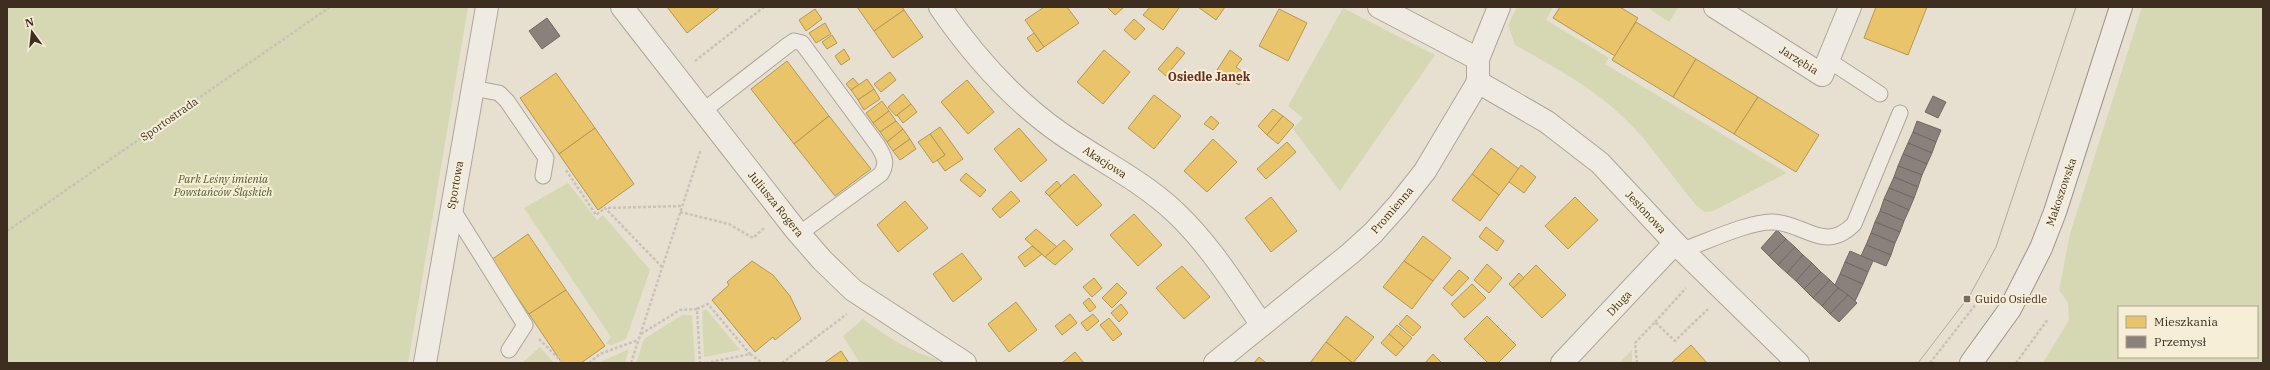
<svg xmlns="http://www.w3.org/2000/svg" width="2270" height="370" font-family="'IBM Plex Serif',serif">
  <rect width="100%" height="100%" fill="#e7e0d1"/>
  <g fill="#d6d7b3" fill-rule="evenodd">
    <path d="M7 7H468L408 363H7Z"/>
    <path d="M1517 7H1553L1546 20 1609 58 1605 64 1787 173 1713 211 1705 212 1697 206C1675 181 1656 151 1633 127 1601 92 1556 68 1515 45L1508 25Z"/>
    <path d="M1647 7H1679L1669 22Z"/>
    <path d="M2142 7H2263V363H2043L2069 320 2068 303 2059 290 2070 234ZM2119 307H2257V357H2119Z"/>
    <path d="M1343 8 1435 55 1340 191 1293 129 1303 118 1288 106Z"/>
    <path d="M568 183 597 220 603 215 650 270 626 339 612 345 606 344 611 337 524 208Z"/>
    <path d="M706 309 740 350 704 357 702 312Z"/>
    <path d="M682 315H692L695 361 692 363H636L644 339Z"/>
    <path d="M863 319C890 339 908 350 939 360L936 363H860L843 336Z"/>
    <path d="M540 347 554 363H522Z"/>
    <path d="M629 349 625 363H598Z"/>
    <path d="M1632 350V363H1619Z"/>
  </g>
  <g fill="#e9c46a" stroke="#b59754">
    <path d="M667 7H720L687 33Z"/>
    <path d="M857 7H902L904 10 874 31Z"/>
    <path d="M1044 7H1067L1079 23 1044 47 1025 20Z"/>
    <path d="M1107 7H1122L1123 8 1115 15Z"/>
    <path d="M1150 7H1178L1179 8 1163 30 1143 15Z"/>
    <path d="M1198 7H1225L1216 20Z"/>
    <path d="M1560 7H1620L1638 18 1615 56 1553 18Z"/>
    <path d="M1876 7H1927L1908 55 1864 38Z"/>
    <path d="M815 9 822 19 806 31 799 20Z"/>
    <path d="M1279 9 1307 23 1288 61 1259 46Z"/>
    <path d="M904 10 923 37 893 58 874 31Z"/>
    <path d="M1134 19 1145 29 1135 40 1124 30Z"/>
    <path d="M1636 22 1696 59 1673 97 1612 60Z"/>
    <path d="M825 23 831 34 816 43 809 33Z"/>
    <path d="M1034 33 1044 47 1037 52 1027 38Z"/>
    <path d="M832 35 837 43 827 49 822 42Z"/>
    <path d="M1177 47 1185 53 1166 76 1158 69Z"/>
    <path d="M844 49 850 59 841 65 835 56Z"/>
    <path d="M1104 50 1130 72 1103 104 1077 82Z"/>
    <path d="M1230 50 1242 59 1236 67 1246 74 1239 85 1217 70Z"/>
    <path d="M1696 59 1758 97 1734 134 1673 97Z"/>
    <path d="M787 61 829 116 794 144 751 89Z"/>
    <path d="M890 72 896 80 881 92 874 84Z"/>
    <path d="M556 73 595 128 559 154 520 98Z"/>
    <path d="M853 78 859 85 851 90 846 84Z"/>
    <path d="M867 79 874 89 858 100 851 90Z"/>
    <path d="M967 80 994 112 968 134 941 102Z"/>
    <path d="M874 89 880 99 864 110 858 100Z"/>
    <path d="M903 94 911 104 896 116 888 107Z"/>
    <path d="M1154 95 1181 116 1154 149 1128 128Z"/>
    <path d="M1758 97 1819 135 1796 172 1734 134Z"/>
    <path d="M882 101 889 111 873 123 866 113Z"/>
    <path d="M911 104 917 112 903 123 897 115Z"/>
    <path d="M1273 109 1283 116 1267 135 1258 126Z"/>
    <path d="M889 111 896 121 880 132 873 123Z"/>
    <path d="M829 116 871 169 835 196 794 144Z"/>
    <path d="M1211 116 1219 123 1213 130 1204 124Z"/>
    <path d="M1283 116 1294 125 1278 144 1267 135Z"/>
    <path d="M896 121 903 129 887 142 880 132Z"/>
    <path d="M940 127 963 159 945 171 937 160 945 155 930 134Z"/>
    <path d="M595 128 634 184 598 210 559 154Z"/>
    <path d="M1019 128 1047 160 1021 182 994 149Z"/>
    <path d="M903 129 910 139 893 151 887 142Z"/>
    <path d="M930 134 945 155 933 163 918 142Z"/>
    <path d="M910 139 916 149 900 160 893 151Z"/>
    <path d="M1213 139 1237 162 1207 192 1184 171Z"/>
    <path d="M1287 142 1296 152 1266 179 1257 169Z"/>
    <path d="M1491 148 1519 169 1499 195 1472 174Z"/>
    <path d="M1521 165 1536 177 1524 193 1509 182Z"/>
    <path d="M966 173 986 190 980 197 960 180Z"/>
    <path d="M1074 174 1102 205 1077 226 1049 196Z"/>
    <path d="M1472 174 1499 195 1480 221 1452 200Z"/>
    <path d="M1057 181 1061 186 1049 196 1045 192Z"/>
    <path d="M1011 191 1020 201 1000 218 992 209Z"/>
    <path d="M1271 197 1297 231 1271 252 1245 218Z"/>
    <path d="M1575 197 1598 220 1568 249 1545 226Z"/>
    <path d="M905 201 928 228 898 252 877 225Z"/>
    <path d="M1134 214 1162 245 1138 266 1110 235Z"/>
    <path d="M1486 227 1504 241 1497 251 1479 237Z"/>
    <path d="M1036 229 1057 247 1045 257 1025 239Z"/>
    <path d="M528 234 566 290 529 314 491 260Z"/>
    <path d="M1423 236 1451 258 1433 281 1404 261Z"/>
    <path d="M1064 240 1073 249 1055 265 1045 257Z"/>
    <path d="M1032 246 1042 254 1025 267 1018 257Z"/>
    <path d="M962 253 982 279 953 302 933 274Z"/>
    <path d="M752 261 773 275 790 296 801 319 775 340 773 337 755 352 712 300 729 285 727 282Z"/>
    <path d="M1404 261 1433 281 1412 309 1383 287Z"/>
    <path d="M1487 264 1502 278 1489 293 1474 280Z"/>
    <path d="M1536 265 1566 295 1542 318 1513 288Z"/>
    <path d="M1182 266 1210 297 1184 319 1156 288Z"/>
    <path d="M1459 270 1469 278 1452 296 1443 288Z"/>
    <path d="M1519 273 1524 278 1513 288 1509 284Z"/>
    <path d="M1094 278 1102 288 1092 297 1083 287Z"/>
    <path d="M1117 283 1127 293 1112 308 1102 298Z"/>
    <path d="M1472 284 1486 298 1464 318 1451 304Z"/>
    <path d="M566 290 605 346 581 363H562L529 314Z"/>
    <path d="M1089 298 1096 307 1090 312 1083 303Z"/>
    <path d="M1016 302 1037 330 1009 352 988 324Z"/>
    <path d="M1121 304 1128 313 1119 322 1111 313Z"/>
    <path d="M1070 314 1077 323 1062 335 1055 326Z"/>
    <path d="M1093 314 1099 321 1087 331 1081 323Z"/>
    <path d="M1407 315 1421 327 1413 336 1399 324Z"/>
    <path d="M1346 316 1374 337 1353 363 1326 342Z"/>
    <path d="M1487 316 1516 345 1498 363H1488L1464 339Z"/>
    <path d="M1109 318 1122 334 1113 341 1100 325Z"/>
    <path d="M1397 325 1412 338 1404 347 1389 334Z"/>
    <path d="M1389 334 1404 347 1396 356 1381 343Z"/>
    <path d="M1326 342 1353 363H1310Z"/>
    <path d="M1691 345 1707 363H1671Z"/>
    <path d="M841 351 849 363H824Z"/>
    <path d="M1075 352 1084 363H1062Z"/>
    <path d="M1433 354 1442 363H1425Z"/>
    <path d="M1259 357 1266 363H1254Z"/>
  </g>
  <g fill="#8a817c" stroke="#736860">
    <path d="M547 18 560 36 542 49 529 31Z"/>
    <path d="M1933 96 1946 102 1938 118 1925 112Z"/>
    <path d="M1917 121 1941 130 1936 142 1913 132Z"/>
    <path d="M1913 132 1936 142 1932 153 1908 143Z"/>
    <path d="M1908 143 1932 153 1927 164 1903 154Z"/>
    <path d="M1903 154 1927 164 1922 175 1898 166Z"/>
    <path d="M1898 166 1922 175 1918 187 1894 177Z"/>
    <path d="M1894 177 1918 187 1914 198 1889 188Z"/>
    <path d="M1889 188 1914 198 1909 210 1884 199Z"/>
    <path d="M1884 199 1909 210 1904 221 1880 211Z"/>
    <path d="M1880 211 1904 221 1900 232 1875 222Z"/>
    <path d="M1875 222 1900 232 1895 243 1871 233Z"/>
    <path d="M1777 230 1786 239 1769 256 1761 248Z"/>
    <path d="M1871 233 1895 243 1891 255 1866 245Z"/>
    <path d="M1786 239 1795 247 1778 265 1769 256Z"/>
    <path d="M1866 245 1891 255 1886 266 1861 256Z"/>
    <path d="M1795 247 1803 255 1787 273 1778 265Z"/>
    <path d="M1850 251 1873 261 1868 272 1845 262Z"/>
    <path d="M1803 255 1812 263 1796 281 1787 273Z"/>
    <path d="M1845 262 1868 272 1863 284 1840 274Z"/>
    <path d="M1812 263 1821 272 1804 289 1796 281Z"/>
    <path d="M1821 272 1830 280 1813 298 1804 289Z"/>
    <path d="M1840 274 1863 284 1855 301 1835 285Z"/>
    <path d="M1830 280 1838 288 1822 306 1813 298Z"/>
    <path d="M1838 288 1848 295 1830 314 1822 306Z"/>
    <path d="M1848 295 1857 303 1839 322 1830 314Z"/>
  </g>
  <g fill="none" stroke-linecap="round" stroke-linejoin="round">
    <g stroke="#ada599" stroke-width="17">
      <g id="service">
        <path d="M1828 60 1880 94"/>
        <path d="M472 88 499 93 507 101 546 158 543 176"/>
        <path d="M703 111 788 45 794 41 802 43 878 146C884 156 888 163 881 174L799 234"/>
        <path d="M451 207 525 325 509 350"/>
        <path d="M1683 250C1706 242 1750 221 1773 222 1805 223 1824 254 1854 224L1900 113"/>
      </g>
    </g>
    <g stroke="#ada599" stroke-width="24">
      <g id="minor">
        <path d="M622 7 795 229 822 260 853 290 965 363"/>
        <path d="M940 7C973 55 1015 102 1063 135 1101 161 1142 181 1175 212 1210 245 1235 286 1262 325"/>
        <path d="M1379 7 1478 59"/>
        <path d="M1715 7 1822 75 1850 7"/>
        <path d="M1478 82 1547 122 1600 163 1675 243 1798 363"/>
        <path d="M425 363 487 7"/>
        <path d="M1215 363 1351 253 1373 233 1399 204 1425 171 1478 82V59L1499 7"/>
        <path d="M1562 363 1675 243"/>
      </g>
    </g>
    <g stroke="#9c958a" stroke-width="24">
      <path id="secondary" d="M1971 363 2010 309 2041 248 2055 212 2121 7"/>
    </g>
    <g stroke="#c8c2b9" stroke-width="2.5" stroke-dasharray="3 2" stroke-linecap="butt">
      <path d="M695 61 764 7"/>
      <path d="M566 170 596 215 605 208"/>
      <path d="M680 212 729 224 753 238 764 228"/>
      <path d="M7 231 330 7"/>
      <path d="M662 267 605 208 682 206"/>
      <path d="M697 309 708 304 750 354"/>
      <path d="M1655 322 1686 288"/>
      <path d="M641 334 680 310 697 309 700 363"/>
      <path d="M539 339 563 363"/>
      <path d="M589 363 600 354 638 340"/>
      <path d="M631 363 701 149"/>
      <path d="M706 363 750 354 762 363"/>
      <path d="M782 363 847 314"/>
      <path d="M1637 363 1635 343 1655 322 1675 341 1708 309"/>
      <path d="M1930 363 1979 300"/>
      <path d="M2016 363 2048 319"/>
    </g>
    <use href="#service" stroke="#efebe3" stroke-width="15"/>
    <use href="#minor" stroke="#efebe3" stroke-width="22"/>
    <use href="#secondary" stroke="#efebe3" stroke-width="22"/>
    <path stroke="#afaaa2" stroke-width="1" d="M1918 363 1970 295 1996 247 2076 7"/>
  </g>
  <rect fill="#786c5e" stroke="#f7eed8" stroke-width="1.5" x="1963" y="295" width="8" height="8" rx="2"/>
  <g text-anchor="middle" stroke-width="4" stroke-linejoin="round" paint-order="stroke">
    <g font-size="11" fill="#3d2e20" stroke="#f7eed8">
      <text transform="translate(1799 60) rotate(32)" y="4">Jarzębia</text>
      <text transform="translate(169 119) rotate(-35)" y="4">Sportostrada</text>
      <text transform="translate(1105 162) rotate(33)" y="4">Akacjowa</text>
      <text transform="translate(455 185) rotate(-80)" y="4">Sportowa</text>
      <text transform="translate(2061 192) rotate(-71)" y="4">Makoszowska</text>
      <text transform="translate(776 204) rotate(51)" y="4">Juliusza Rogera</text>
      <text transform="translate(1392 210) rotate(-49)" y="4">Promienna</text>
      <text transform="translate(1646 212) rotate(47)" y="4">Jesionowa</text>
      <text transform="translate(1619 303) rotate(-47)" y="4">Długa</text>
    </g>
    <g font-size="11" font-style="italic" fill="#4d5a26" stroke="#f7eed8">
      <text x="223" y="183">Park Leśny imienia<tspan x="223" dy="13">Powstańców Śląskich</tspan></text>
    </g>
    <g font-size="11" fill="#3d2e20" stroke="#f7eed8" text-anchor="start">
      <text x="1975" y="303">Guido Osiedle</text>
    </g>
    <g font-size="12" font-weight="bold" fill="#6b2e1e" stroke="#f7eed8">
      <text x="1209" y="81">Osiedle Janek</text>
    </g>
  </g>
  <rect width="2270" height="370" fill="none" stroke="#3d2e20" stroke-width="16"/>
  <rect x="2118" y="306" width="140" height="52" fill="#f7eed8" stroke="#ada18e"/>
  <rect x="2126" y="316" width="20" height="12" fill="#e9c46a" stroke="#ada18e"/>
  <text x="2154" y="326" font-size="12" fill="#3d2e20">Mieszkania</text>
  <rect x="2126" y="336" width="20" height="12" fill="#8a817c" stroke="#ada18e"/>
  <text x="2154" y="346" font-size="12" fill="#3d2e20">Przemysł</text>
  <g transform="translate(32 32) rotate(345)" stroke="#f7eed8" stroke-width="3" paint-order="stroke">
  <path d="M0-3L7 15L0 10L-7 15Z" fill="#3d2e20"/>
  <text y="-6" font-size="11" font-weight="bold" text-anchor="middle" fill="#3d2e20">N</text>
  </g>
</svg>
